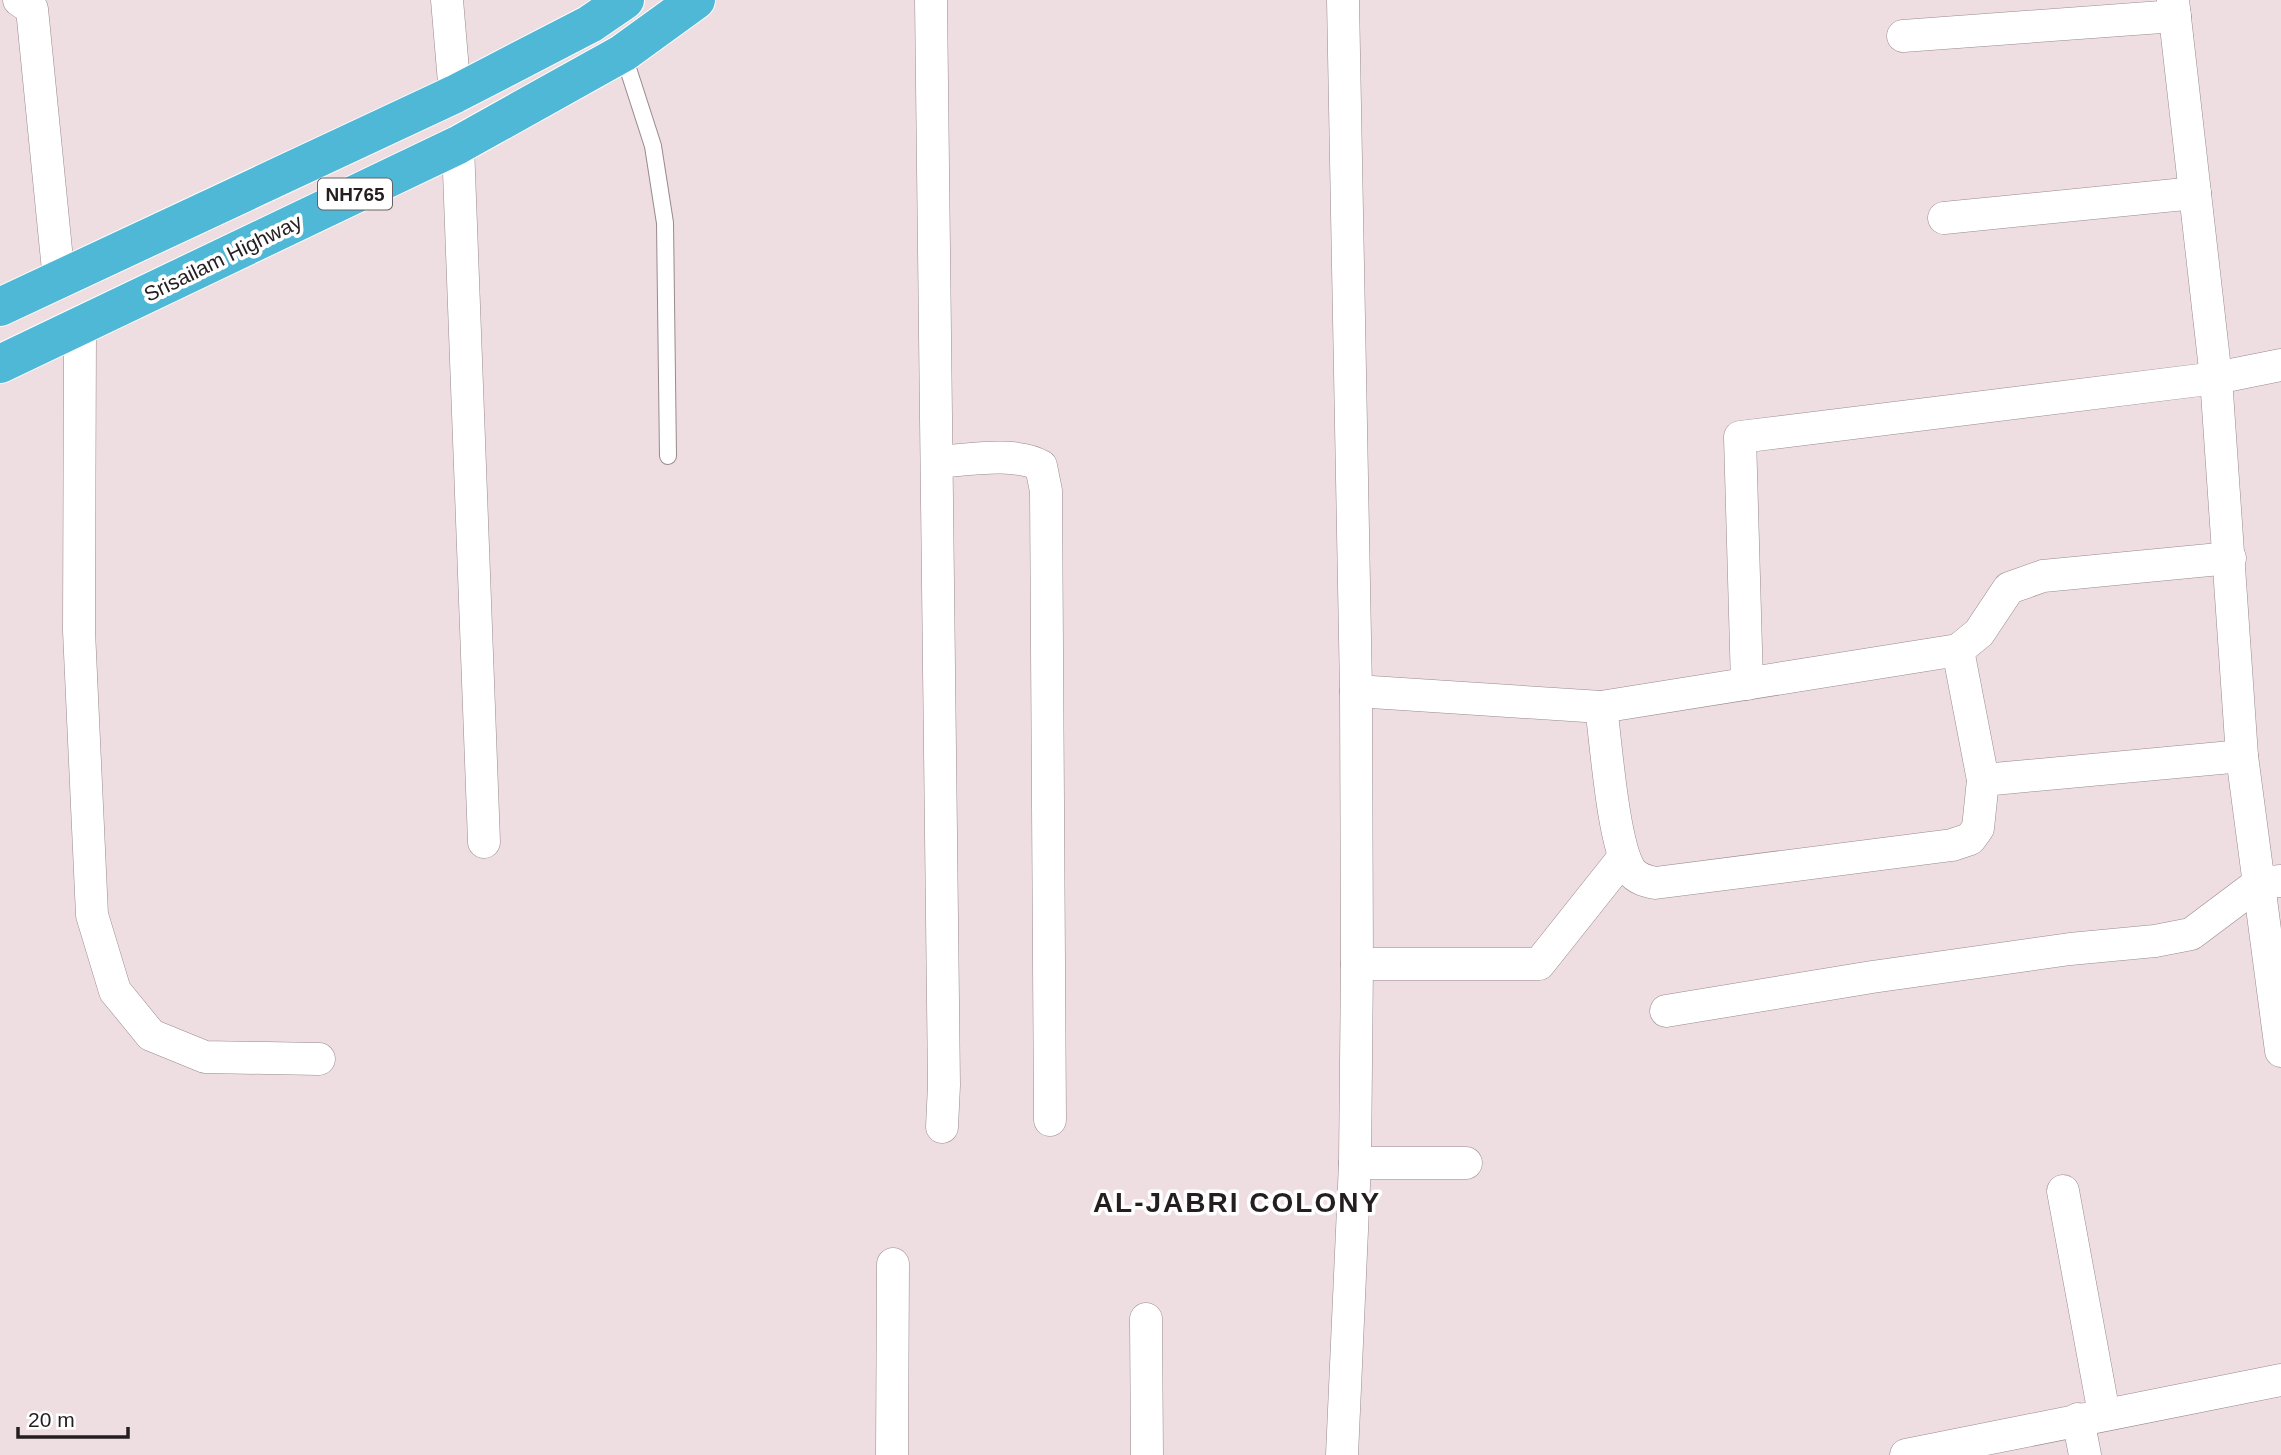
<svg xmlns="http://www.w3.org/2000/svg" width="2281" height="1455" font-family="Helvetica,sans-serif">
  <rect width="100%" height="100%" fill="#eedde1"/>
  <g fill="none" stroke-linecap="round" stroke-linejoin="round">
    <g stroke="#998a8d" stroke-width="18">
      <path id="lane" d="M623 53 653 146 665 223 668 456"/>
    </g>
    <g stroke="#998a8d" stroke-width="33">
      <g id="street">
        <path d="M19 0 32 9 59 280"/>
        <path d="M447 0 455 94"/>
        <path d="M931 0 944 1085 942 1127"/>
        <path d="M2173 0 2216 378 2242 756 2281 1051"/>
        <path d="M1903 36 2175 16"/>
        <path d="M458 145 484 842"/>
        <path d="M1944 218 2195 193"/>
        <path d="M80 327 79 631 92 915 115 991 151 1035 205 1057 319 1059"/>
        <path d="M937 462C966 460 1016 451 1041 466L1046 491 1050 1120"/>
        <path d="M1747 684 1740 437 2216 378 2281 365"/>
        <path d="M1356 691 1601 707 1958 650 1979 633 2009 588 2043 576 2230 558"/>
        <path d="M1601 707C1606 742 1613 845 1631 871 1637 879 1646 881 1655 883L1952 845 1970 839 1978 828 1983 780 1958 650"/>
        <path d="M1983 780 2242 756"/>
        <path d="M1357 964H1539L1624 857"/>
        <path d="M1666 1011 1872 977 2070 949 2155 941 2191 934 2259 883 2281 881"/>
        <path d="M1355 1163H1466"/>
        <path d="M2063 1191 2104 1414"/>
        <path d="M1146 1319 1147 1455"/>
        <path d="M2078 1419 2085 1455"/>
        <path d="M892 1455 893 1264"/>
        <path d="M1342 1455 1355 1163 1357 964 1356 691 1343 0"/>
        <path d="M1906 1455 2281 1380"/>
      </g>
    </g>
    <g stroke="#fff" stroke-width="40">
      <g id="highway">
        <path d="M0 307 455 94 590 24 625 0"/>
        <path d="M0 364 458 145 623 53 696 0"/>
      </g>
    </g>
    <use href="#lane" stroke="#fff" stroke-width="16"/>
    <use href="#street" stroke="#fff" stroke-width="32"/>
    <use href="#highway" stroke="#4fb8d6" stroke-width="38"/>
  </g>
  <g text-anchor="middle" stroke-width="7" stroke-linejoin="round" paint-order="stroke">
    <rect fill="#fff" stroke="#666263" stroke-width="2" x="318" y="178.5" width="74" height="31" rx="5"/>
    <g font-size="19" font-weight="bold" fill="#241e20">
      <text x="355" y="201">NH765</text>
    </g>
    <g font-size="21" fill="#241e20" stroke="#fff">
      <text transform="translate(223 258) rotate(-26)" y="7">Srisailam Highway</text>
    </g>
    <g font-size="28" font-weight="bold" letter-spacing="2" fill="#241e20" stroke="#fff">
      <text x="1237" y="1212">AL-JABRI COLONY</text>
    </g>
  </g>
  <path d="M18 1427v10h110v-10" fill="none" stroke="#241e20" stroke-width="3.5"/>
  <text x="28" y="1427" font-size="21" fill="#241e20" stroke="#ffffff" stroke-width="5" paint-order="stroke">20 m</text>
</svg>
